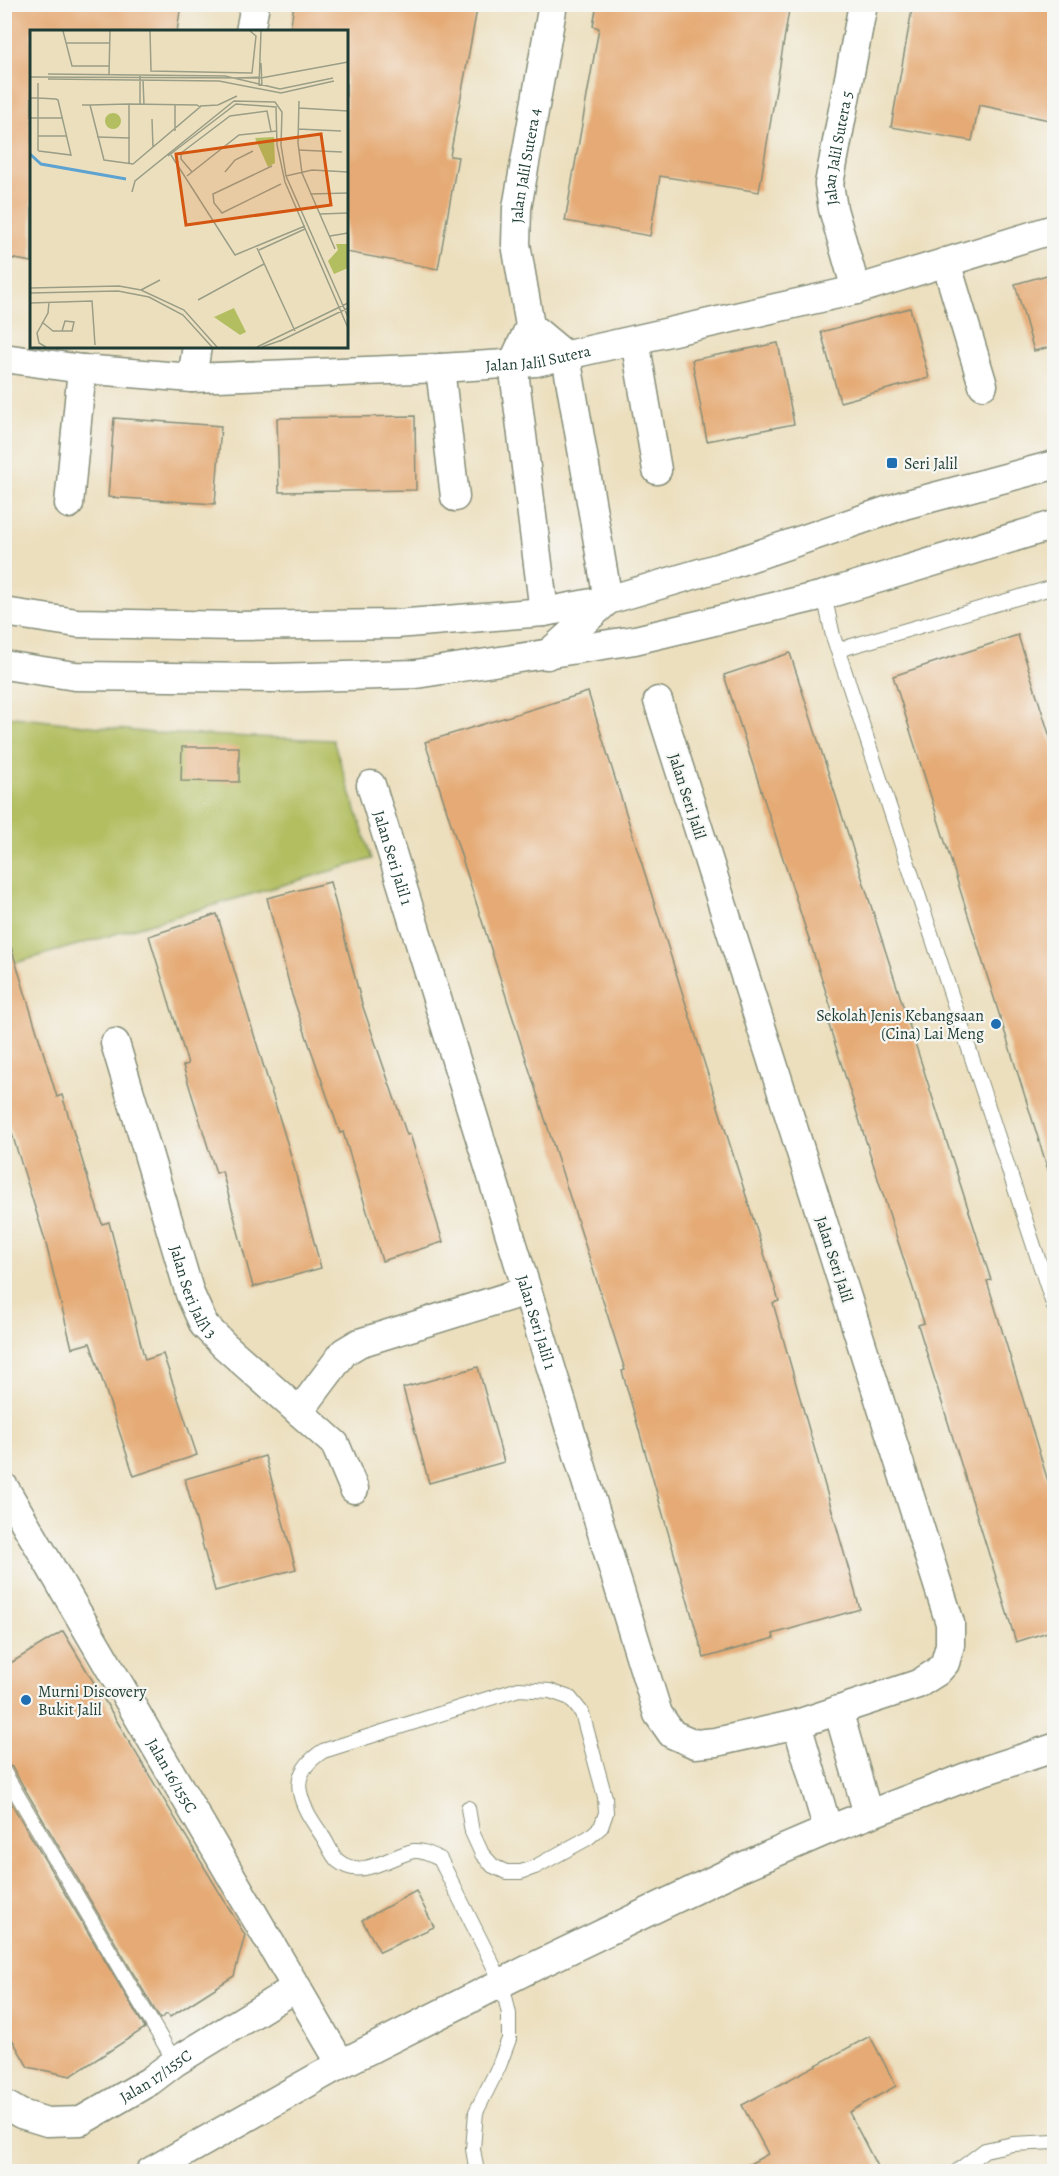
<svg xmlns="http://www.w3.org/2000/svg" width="1059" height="2176" font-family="Alegreya,serif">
  <rect width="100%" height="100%" fill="#f6f6f2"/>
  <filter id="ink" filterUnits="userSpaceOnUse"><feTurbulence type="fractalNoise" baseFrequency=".0167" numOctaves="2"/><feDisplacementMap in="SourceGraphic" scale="12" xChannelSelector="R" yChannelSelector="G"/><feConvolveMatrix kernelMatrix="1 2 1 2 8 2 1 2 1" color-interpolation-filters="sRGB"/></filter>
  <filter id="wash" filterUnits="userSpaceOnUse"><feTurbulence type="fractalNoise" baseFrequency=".008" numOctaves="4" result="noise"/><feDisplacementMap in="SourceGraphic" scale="24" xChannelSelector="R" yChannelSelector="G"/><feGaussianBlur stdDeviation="1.35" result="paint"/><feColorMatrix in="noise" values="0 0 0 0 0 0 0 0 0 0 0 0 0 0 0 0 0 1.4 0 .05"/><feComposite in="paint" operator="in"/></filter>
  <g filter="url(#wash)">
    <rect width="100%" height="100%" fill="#ecdfbe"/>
    <path fill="#b2be60" stroke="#687e4a" stroke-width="1.5" d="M5 716 153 733 333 740 372 859 5 966Z"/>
    <g id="blocks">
      <g fill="#e5aa75">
        <path d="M4 4H181L177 32H32V262L4 257Z"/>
        <path d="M294 4H478L450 156 458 157 438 269 346 252V32H290Z"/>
        <path d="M597 4H790L759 192 660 176 650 236 565 221 599 28 593 26Z"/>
        <path d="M913 4H1054V121L979 105 972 141 891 127Z"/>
        <path d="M1054 273V346L1034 351 1015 284Z"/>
        <path d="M910 308 929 378 840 402 821 332Z"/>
        <path d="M778 343 794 424 707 441 692 360Z"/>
        <path d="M415 416 416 490 279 492 277 418Z"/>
        <path d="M114 418 221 426 215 504 108 497Z"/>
        <path d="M1018 635 1054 750V1172L1049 1173 893 676Z"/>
        <path d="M790 653 991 1280 987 1281 1054 1501V1630L1016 1642 918 1325 924 1323 827 1019 834 1017 724 675Z"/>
        <path d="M588 692 779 1301 773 1303 860 1609 773 1634 774 1638 704 1658 622 1371 625 1370 425 742Z"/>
        <path d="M182 747H239V782L181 781Z"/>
        <path d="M330 882 362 1004 407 1135 410 1134 443 1242 382 1261 343 1132 340 1133 292 995 267 898Z"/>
        <path d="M217 914 289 1149 321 1268 253 1287 222 1171 216 1173 183 1066 188 1064 149 936Z"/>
        <path d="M11 947 57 1097 62 1095 102 1224 109 1222 145 1360 163 1354 197 1455 134 1476 90 1343 72 1348 45 1240 4 1108V948Z"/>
        <path d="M478 1367 504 1462 429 1483 403 1388Z"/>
        <path d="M265 1456 296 1569 215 1591 185 1479Z"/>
        <path d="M63 1631 245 1935 234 1976 170 2017 167 2014 160 2019 12 1767 4 1763V1667Z"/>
        <path d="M4 1791 145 2028 71 2076 28 2067 4 2025Z"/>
        <path d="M416 1891 434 1927 380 1952 362 1920Z"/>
        <path d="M870 2036 896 2086 849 2112 880 2172H735L768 2154 742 2105Z"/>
      </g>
    </g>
  </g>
  <g filter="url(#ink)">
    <use href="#blocks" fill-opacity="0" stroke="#868e79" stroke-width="1.5"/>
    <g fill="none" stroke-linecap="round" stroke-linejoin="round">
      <g stroke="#868e79" stroke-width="16">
        <g id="lane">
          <path d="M824 595 833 636 1054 1307"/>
          <path d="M838 650 1054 587"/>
          <path d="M4 1772 175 2062"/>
          <path d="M468 1808 472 1832 482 1854 493 1866 506 1872H521L535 1867 588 1838 601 1827 606 1813 605 1797 582 1713 570 1698 550 1691 519 1689 323 1751C309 1760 296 1774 300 1792 303 1809 314 1823 323 1837 328 1844 332 1856 338 1861 362 1881 391 1855 414 1851 423 1850 431 1855 440 1859L502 1983 509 2014V2039L499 2066 476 2112 473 2149 477 2172"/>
          <path d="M956 2172 985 2150 1013 2144 1054 2142"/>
        </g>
      </g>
      <g stroke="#868e79" stroke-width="31">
        <g id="street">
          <path d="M250 32 255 4"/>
          <path d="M946 262 983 385"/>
          <path id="s1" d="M856 290 833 209 829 184 863 4"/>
          <path d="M530 326 566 356 608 600 547 655"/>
          <path d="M635 340 657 470"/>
          <path id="s2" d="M4 358 82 369 192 378 440 368 536 362 856 290 1054 229"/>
          <path d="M440 368 455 497"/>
          <path d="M192 378 197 346"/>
          <path d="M69 504 82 369"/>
          <path d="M4 612 77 623 235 626 396 624 544 612 608 600 734 563 904 505 1054 465"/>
          <path id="s3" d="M544 612 513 363 530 326 516 244 517 208 553 4"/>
          <path d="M4 665 75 676 274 678 416 674 635 640 824 595 1054 525"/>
          <path id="s4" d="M371 785 658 1714 672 1734 695 1744 716 1742 797 1724 918 1684 937 1672 945 1663 950 1645V1623L658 701"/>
          <path id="s5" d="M115 1043 190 1294 204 1325 225 1346 335 1444 354 1489"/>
          <path d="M299 1412 344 1352 359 1343 526 1291"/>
          <path id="s6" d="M4 1487 341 2064"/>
          <path d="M838 1710 868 1814"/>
          <path d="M797 1724 828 1830"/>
          <path id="s7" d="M4 2104 21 2114 47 2122 81 2121 150 2081 175 2062 297 1987"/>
          <path d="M150 2172 341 2064 529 1969 737 1869 828 1830 974 1774 1054 1748"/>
        </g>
      </g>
      <use href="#lane" stroke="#fff" stroke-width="14"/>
      <use href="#street" stroke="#fff" stroke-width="28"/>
    </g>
  </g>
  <g fill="#1f6fb2" stroke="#f6f6f2" stroke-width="2">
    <rect x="886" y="457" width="12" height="12" rx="3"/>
    <circle cx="996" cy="1024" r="6"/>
    <circle cx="26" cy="1700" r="6"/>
  </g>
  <g text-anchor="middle" stroke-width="4.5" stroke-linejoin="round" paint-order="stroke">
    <g font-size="16" fill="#1f3d34" stroke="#f6f6f2">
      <text dy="6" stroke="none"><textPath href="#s1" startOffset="146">Jalan Jalil Sutera 5</textPath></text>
      <text dy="6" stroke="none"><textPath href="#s3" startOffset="454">Jalan Jalil Sutera 4</textPath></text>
      <text dy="6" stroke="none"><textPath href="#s2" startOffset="536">Jalan Jalil Sutera</textPath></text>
      <text transform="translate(688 796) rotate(72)" y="6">Jalan Seri Jalil</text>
      <text dy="6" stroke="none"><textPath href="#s4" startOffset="76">Jalan Seri Jalil 1</textPath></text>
      <text transform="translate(835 1259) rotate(72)" y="6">Jalan Seri Jalil</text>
      <text dy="6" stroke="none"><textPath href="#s5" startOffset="261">Jalan Seri Jalil 3</textPath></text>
      <text dy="6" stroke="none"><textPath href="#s4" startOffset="562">Jalan Seri Jalil 1</textPath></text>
      <text dy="6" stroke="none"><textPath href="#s6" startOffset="334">Jalan 16/155C</textPath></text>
      <text dy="6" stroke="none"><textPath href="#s7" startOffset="168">Jalan 17/155C</textPath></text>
    </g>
    <g font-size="16" fill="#1f3d34" stroke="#f6f6f2" text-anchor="start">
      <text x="904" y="469">Seri Jalil</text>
      <text x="984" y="1021" text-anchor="end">Sekolah Jenis Kebangsaan<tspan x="984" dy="18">(Cina) Lai Meng</tspan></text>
      <text x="38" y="1697">Murni Discovery<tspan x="38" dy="18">Bukit Jalil</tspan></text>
    </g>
  </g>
  <g transform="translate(30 30)">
    <rect width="318" height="318" fill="#ecdfbe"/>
    <path d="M75 91a8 8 0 1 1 16 0a8 8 0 1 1-16 0ZM244 107 245 133 238 137 225 108ZM306 214H318V238L304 244 298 231 308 220ZM204 278 216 302 210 305 184 287Z" fill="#b2be60"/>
    <path fill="none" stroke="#5da3d2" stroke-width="3" d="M0 124 11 134 96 149"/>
    <path fill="none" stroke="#9a9e87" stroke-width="1.5" d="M33 1 42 36H79M120 1 121 41 222 43 226 6 220 1M36 13H80M231 33 232 56M18 44 195 46 250 59 303 48M79 44 80 1M110 45V74M0 47 231 48 318 32M206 48 229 47M18 49 189 51 251 63 304 51M113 50 114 75M229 56 231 1M0 68H8L26 69 28 70 41 125 9 121 8 120V53M269 71 268 113 272 143 305 219M52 75H60L99 74 167 75 170 77 103 134 74 130 60 75M170 76 188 75 207 66M269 78 318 81M0 88H32M122 89 123 118M268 99 311 101M145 101V75M8 106H37M67 107 100 108M268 120 312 122M141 125 205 225 275 196M138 126 206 74 246 77 247 115 255 152 318 298M99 133V74M242 136 183 164 184 173 192 183 251 154M162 142 151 129V123L200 86 237 81 241 101M195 142 205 130 223 121M157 146 209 105 247 101M256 146 282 140 318 142M102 162 105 151 204 71 245 72 252 82 251 115 256 146 318 287M280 164 318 163M290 184 318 183M300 206 318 203M227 218 265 301M229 220 275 199M0 258 89 256 111 260 154 280 187 317M111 260 130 250M0 263 88 261 119 267 153 285 182 317M168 270 234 234M0 273 62 271 65 315M12 292 23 301H42L44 292 35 291 32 301M250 311 318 278M16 317 9 313 7 303 18 283 19 272M227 317 318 273M232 317 252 310"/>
    <path fill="#d45610" fill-opacity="0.15" stroke="#d45610" stroke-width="3" d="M291 104 301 175 156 195 146 124Z"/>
    <rect width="318" height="318" fill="none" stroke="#1f3d34" stroke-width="3"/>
  </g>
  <rect width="1059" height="2176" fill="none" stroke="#f6f6f2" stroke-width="24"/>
</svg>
